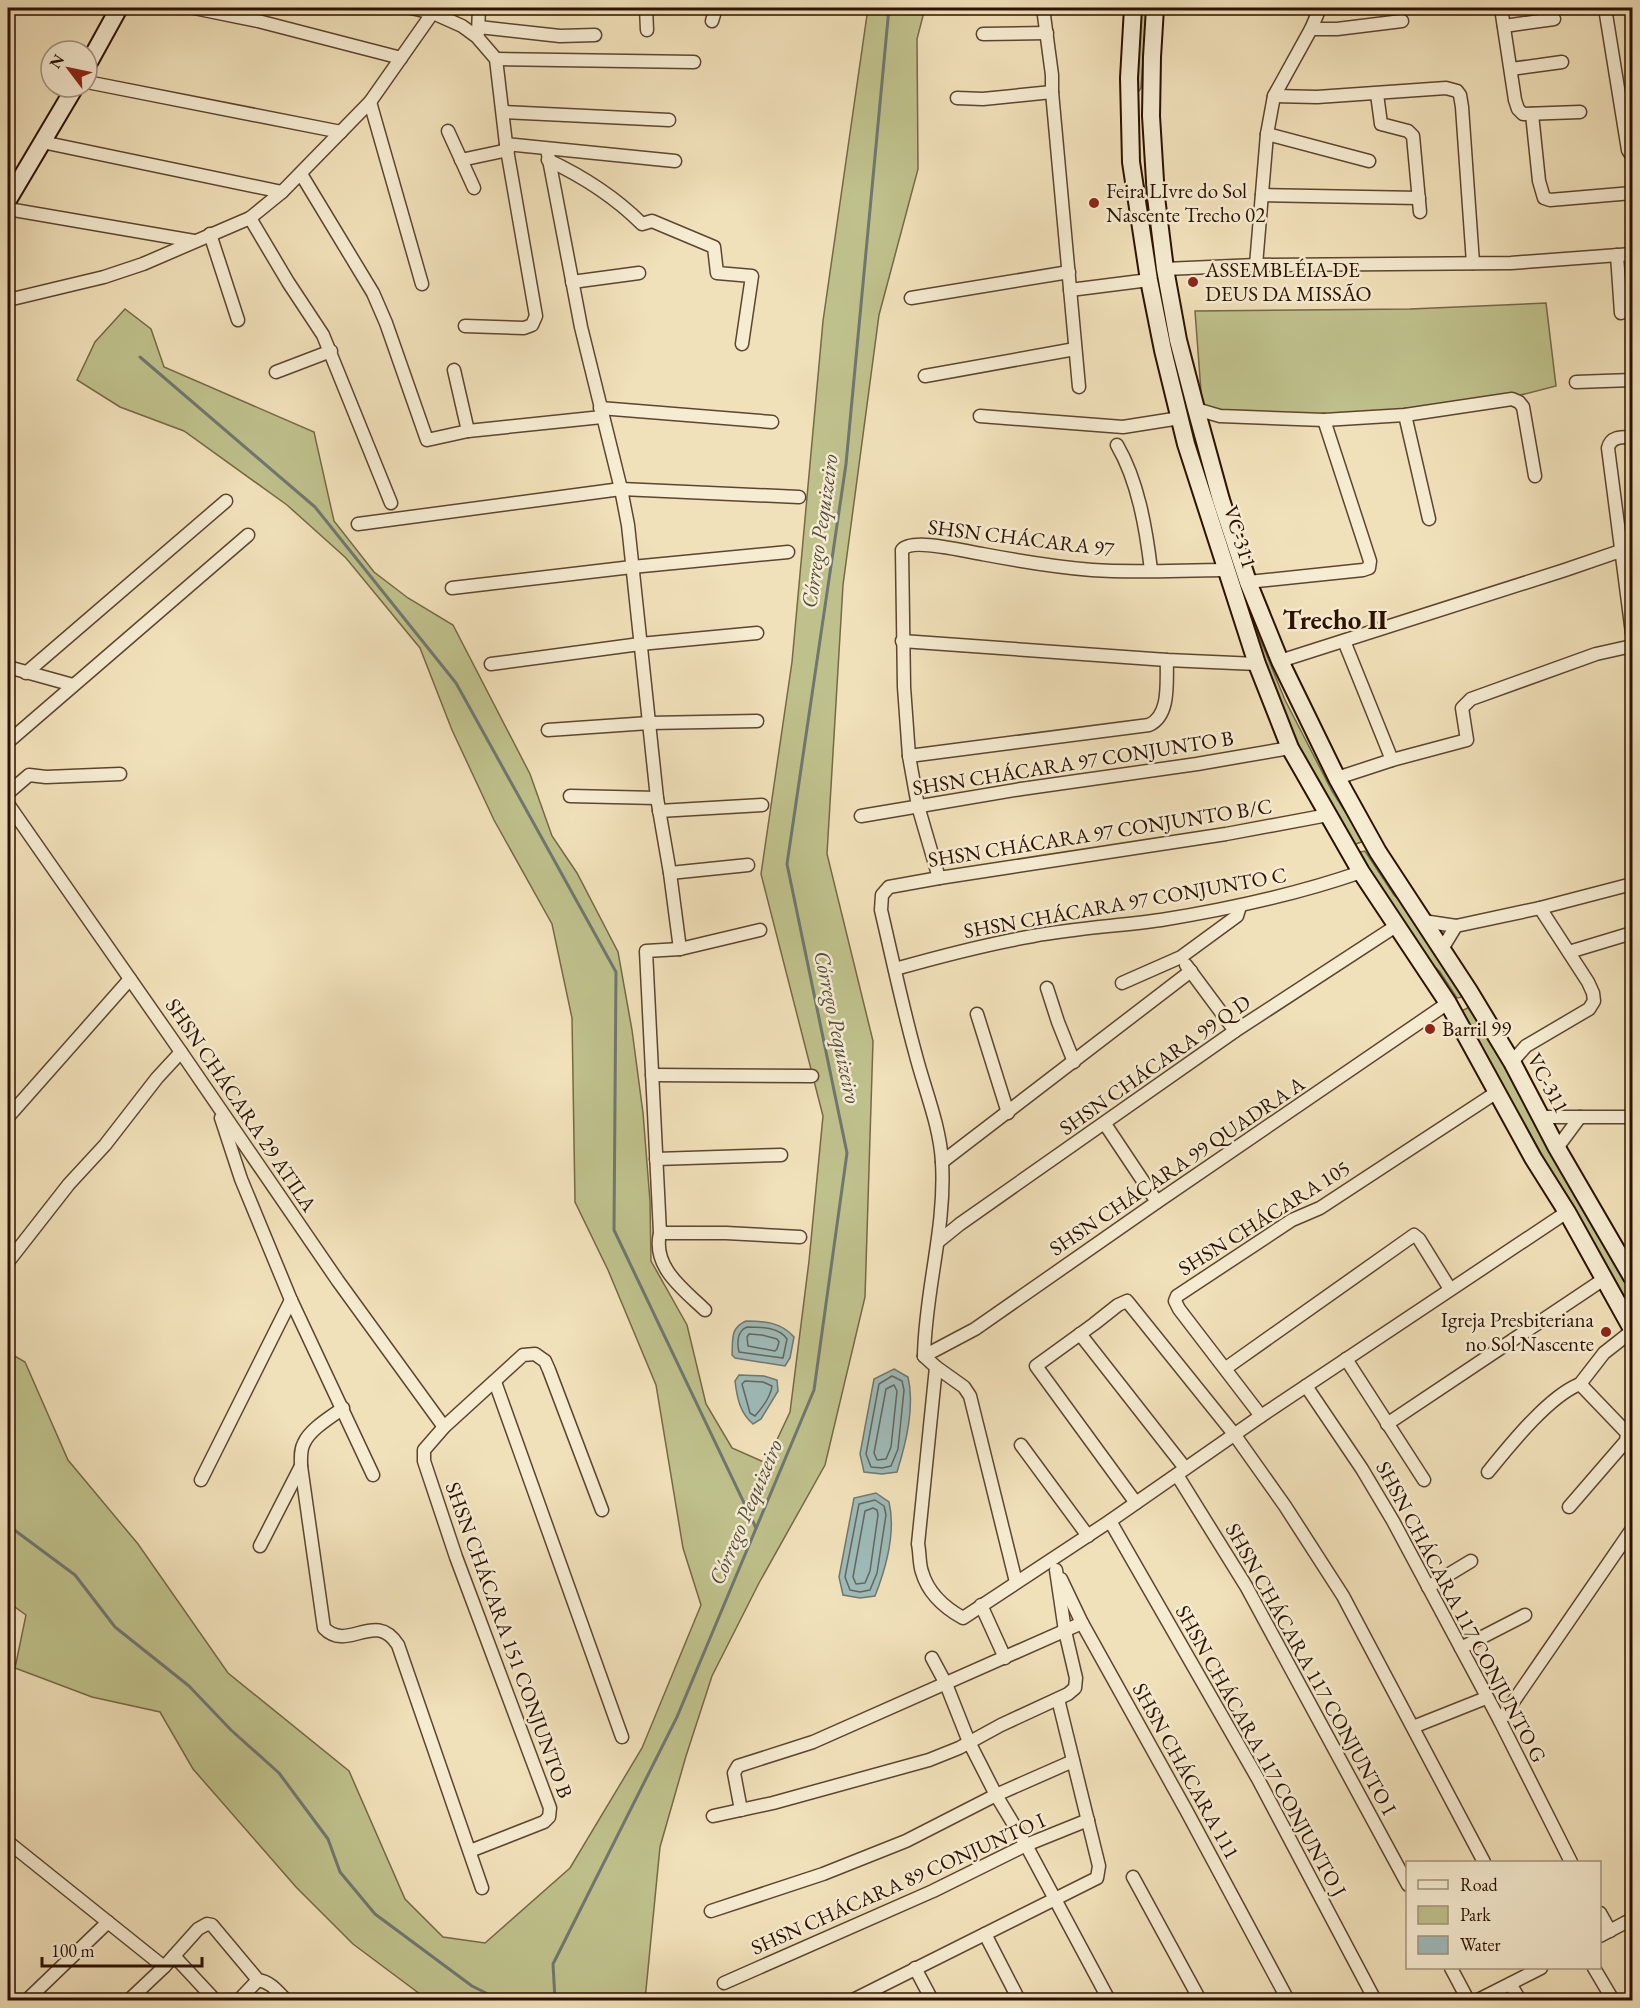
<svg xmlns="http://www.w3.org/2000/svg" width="1640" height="2008" font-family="'EB Garamond',serif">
  <rect width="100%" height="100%" fill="#f1e1ba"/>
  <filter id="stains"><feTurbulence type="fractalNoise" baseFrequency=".00333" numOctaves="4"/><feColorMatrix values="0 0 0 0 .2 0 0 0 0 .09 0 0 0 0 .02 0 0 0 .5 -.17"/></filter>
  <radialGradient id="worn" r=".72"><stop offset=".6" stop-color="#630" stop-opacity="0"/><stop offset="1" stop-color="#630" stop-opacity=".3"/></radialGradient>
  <g fill="#bfc18c" stroke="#756946" stroke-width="1.5">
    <path d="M868 8H925L917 39 918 169 879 315 843 585 827 854 873 1041 865 1297 825 1465 759 1583 712 1676 686 1756 660 1847 645 2000H428L353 1944 296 1887 193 1769 160 1712 92 1697 15 1668 26 1615 8 1602V1352L25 1362 68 1460 138 1544 228 1673 349 1771 405 1899 443 1937 485 1943 570 1868 642 1748 701 1605 683 1548 656 1385 608 1270 575 1202 572 1018 552 924 494 820 452 730 420 648 346 558 287 505 184 431 120 407 77 380 95 342 125 309 151 329 164 367 314 432 334 521 374 572 408 598 453 625 530 774 552 836 577 873 618 952 632 1030 643 1113 650 1201 651 1261 687 1325 706 1404 732 1448 766 1463 790 1412 809 1261 823 1116 761 874 792 662 823 321Z"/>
    <path d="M1134 8H1147L1141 88 1139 91H1136Z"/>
    <path d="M1138 138 1140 175 1149 201 1167 329 1183 403 1248 610 1285 700 1332 791 1364 841 1353 845 1313 779 1276 692 1232 576 1167 356 1139 209Z"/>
    <path d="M1546 303 1556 386 1505 399 1405 415 1220 416 1202 405 1195 311 1410 309Z"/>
    <path d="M1365 851 1394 895 1408 908 1462 991 1463 997 1457 998 1440 972 1431 963 1391 907 1360 852Z"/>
    <path d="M1472 1006 1632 1293V1315L1461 1011Z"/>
  </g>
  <g fill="#9ebbb9" stroke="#70776f" stroke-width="1.5">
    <path d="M746 1321C764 1321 781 1322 794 1337L790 1358 785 1366 735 1358 732 1355C733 1339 730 1328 746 1321Z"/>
    <path d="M894 1369 908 1377C915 1407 906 1443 897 1472L882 1474 864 1472 860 1454 874 1379Z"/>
    <path d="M739 1375 764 1376 777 1380 778 1391 761 1419 753 1424C740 1413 737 1398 735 1381Z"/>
    <path d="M876 1493 889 1502C896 1532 886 1568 875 1596L860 1598 843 1595 839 1577 854 1498Z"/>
  </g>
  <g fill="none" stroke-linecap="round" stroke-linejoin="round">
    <g stroke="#64665d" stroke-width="1.5">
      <path d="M747 1327C761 1327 779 1327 787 1339L783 1358 739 1352C737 1343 737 1331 747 1327Z"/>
      <path d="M749 1334 762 1335 777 1339 779 1342 777 1349 775 1351 748 1346 747 1337Z"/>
      <path d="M892 1376 902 1381 904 1390 898 1449 891 1466 882 1468 871 1467 866 1454 879 1384Z"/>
      <path d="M745 1381 763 1382 772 1386C771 1396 762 1408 755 1416L750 1413 742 1384Z"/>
      <path d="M894 1385 897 1391 891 1447 886 1459 877 1460 874 1453 886 1389Z"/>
      <path d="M875 1500 884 1506 886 1515 877 1573 870 1590 860 1592 850 1590 845 1577 859 1504Z"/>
      <path d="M873 1508 877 1510 878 1515 870 1571 865 1583 856 1584 853 1577 865 1511Z"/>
    </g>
    <g stroke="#70776f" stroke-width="3">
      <path d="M140 357 315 507 456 683 616 972 614 1230 756 1528"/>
      <path d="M8 1521 13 1529 75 1575 115 1627 189 1686 231 1730 279 1773 328 1839 340 1872 375 1914 472 1986 500 2000"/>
      <path d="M555 2000 553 1964 677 1717 814 1390 847 1153 787 864 846 464 889 8"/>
    </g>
    <g stroke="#5c452f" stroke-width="15">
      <g id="street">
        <path d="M194 8 258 21 401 58"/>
        <path d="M411 8 433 13 462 26 477 37 496 59 506 144 536 316 532 325 524 328 465 326"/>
        <path d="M646 8 647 30"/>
        <path d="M1043 8 1052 75V92L1079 387"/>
        <path d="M1501 8 1515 100 1518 109 1523 114 1580 112"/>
        <path d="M1605 8 1628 150 1632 156"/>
        <path d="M712 21 716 8"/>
        <path d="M1504 26 1554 19"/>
        <path d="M479 27 560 36 595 35"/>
        <path d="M1311 29H1337L1402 21"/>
        <path d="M478 33 479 8"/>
        <path d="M983 34 1047 33"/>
        <path d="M496 59 694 62"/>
        <path d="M1511 69 1562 62"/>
        <path d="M87 82 341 132"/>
        <path d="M1377 94 1381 124 1408 131 1413 136 1420 212"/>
        <path d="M1274 96 1317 97 1446 88 1457 91 1460 95 1462 107 1473 263"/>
        <path d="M957 98 983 99 1052 92"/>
        <path d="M370 102 422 284"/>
        <path d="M503 112 669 120"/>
        <path d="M1532 114 1539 181 1544 198 1550 200 1632 193"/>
        <path d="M448 131 474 188"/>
        <path d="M1267 134 1369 161"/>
        <path d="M42 142 282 192"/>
        <path d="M506 144 675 161"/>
        <path d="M547 149 581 327 621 489 628 525 657 798 670 873 680 949"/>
        <path d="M461 160 508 150"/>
        <path d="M548 160C582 176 616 198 642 224L652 221 714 247 717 273 752 276 742 344"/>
        <path d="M301 174 373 293 386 323 427 440 468 431 602 417"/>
        <path d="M1262 195 1419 198"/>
        <path d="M8 209 194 241"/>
        <path d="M250 218 288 282 323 335 391 503"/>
        <path d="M210 234 238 320"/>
        <path d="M1617 255 1621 313"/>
        <path d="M1256 265 1267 134 1274 96 1311 29 1320 8"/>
        <path d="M1165 269 1256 265 1511 263 1632 254"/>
        <path d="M572 282 639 273"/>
        <path d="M1070 290 1149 280"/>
        <path d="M911 298 1069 272"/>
        <path d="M8 300 104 277 143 264 250 218 282 192 370 102 436 8"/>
        <path d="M454 370 468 431"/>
        <path d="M276 372 331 351"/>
        <path d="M925 376 1075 349"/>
        <path d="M1576 382 1632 380"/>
        <path d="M600 408 772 422"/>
        <path d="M1196 409 1220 416 1324 420 1405 415 1512 399 1519 402 1523 407 1535 476"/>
        <path d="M1405 415 1429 519"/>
        <path d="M980 416 1123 427 1180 418"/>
        <path d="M1632 437C1622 437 1611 436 1608 448L1632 633"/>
        <path d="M1117 445C1138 481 1146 528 1151 570"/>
        <path d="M358 524 621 489 799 497"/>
        <path d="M1248 582 1363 570 1369 568 1370 561 1324 420"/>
        <path d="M452 588 632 567 788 552"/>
        <path d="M902 641 1167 660 1257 664"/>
        <path d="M1344 641 1392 760"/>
        <path d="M1167 660C1166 681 1171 715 1149 725L909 756 904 687 902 550C912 537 967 552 982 554 1019 561 1056 567 1092 570 1136 573 1182 570 1226 570"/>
        <path d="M1280 661 1565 570 1632 547"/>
        <path d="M491 664 640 644 757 633"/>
        <path d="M8 667 73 685"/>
        <path d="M26 673 226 501"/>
        <path d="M548 730 649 723 757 721"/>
        <path d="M8 742 248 535"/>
        <path d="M909 756 918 806 939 878"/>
        <path d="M1337 778 1392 760 1467 740 1462 708 1471 699 1596 654 1632 646"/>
        <path d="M8 793 29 775 46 777 120 774"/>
        <path d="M570 796 657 798"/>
        <path d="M8 804 181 1052 338 1281 444 1427"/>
        <path d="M659 811 762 805"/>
        <path d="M861 816 1021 789 1197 764 1290 748"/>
        <path d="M670 873 748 865"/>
        <path d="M1423 921 1456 926 1540 908 1632 884"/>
        <path d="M1442 949 1456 926"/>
        <path d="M1569 952 1632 933"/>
        <path d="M1186 965 1235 1031"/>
        <path d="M895 969C941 956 987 944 1033 936 1075 928 1118 926 1161 920 1229 909 1295 895 1361 872"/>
        <path d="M1122 983 1181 957 1237 916 1240 906"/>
        <path d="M1047 988 1058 1022 1074 1062"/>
        <path d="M977 1014 1008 1113"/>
        <path d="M1512 1062 1526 1046 1589 1009 1594 1001 1593 993 1588 982 1540 908"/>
        <path d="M652 1075 812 1076"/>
        <path d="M8 1117 130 979"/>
        <path d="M1541 1117H1632"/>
        <path d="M221 1118 241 1179 291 1300 373 1475"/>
        <path d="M1105 1124 1157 1202"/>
        <path d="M1557 1148 1580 1117"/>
        <path d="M656 1159 781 1155"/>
        <path d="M942 1162 1191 971"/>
        <path d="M660 1233H726L800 1237"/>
        <path d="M939 1241 960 1224 1235 1031 1396 926"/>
        <path d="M8 1262 69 1184 105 1145 157 1078 181 1052"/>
        <path d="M705 1310C683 1289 652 1267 660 1233L646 951 680 949 760 930"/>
        <path d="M1080 1334 1185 1468"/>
        <path d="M924 1356 936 1367 918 1544C920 1553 919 1564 922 1572 928 1593 945 1608 963 1618L1110 1521 1261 1416 1567 1212"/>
        <path d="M924 1356C925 1291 946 1228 942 1162 940 1125 924 1088 915 1052 902 1005 892 957 881 910L882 895 889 887 939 878 1226 834 1328 815"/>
        <path d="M924 1356 975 1329 1157 1202 1448 1003"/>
        <path d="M1346 1359 1424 1480"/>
        <path d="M936 1367 964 1387 970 1396 1016 1582"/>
        <path d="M1226 1368 1414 1235 1419 1239 1450 1289"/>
        <path d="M495 1382 622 1737"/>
        <path d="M1306 1386 1362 1469 1393 1521 1500 1721 1571 1862"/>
        <path d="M343 1408C331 1417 310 1429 304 1443 300 1450 301 1458 301 1466L324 1628C348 1653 375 1609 398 1645L482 1888"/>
        <path d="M1261 1416 1179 1309 1175 1301 1177 1296 1292 1220 1320 1208 1497 1092"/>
        <path d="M1387 1424 1604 1279"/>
        <path d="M1021 1445 1088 1536"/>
        <path d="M1488 1472C1510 1445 1549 1396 1580 1384"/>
        <path d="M1177 1475 1246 1586 1408 1885"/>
        <path d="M201 1480 291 1300"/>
        <path d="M1136 1503 1036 1366 1094 1324 1118 1305 1127 1301 1234 1434 1285 1506 1343 1596 1484 1862"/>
        <path d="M1569 1507 1626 1441 1627 1433 1580 1384 1604 1353 1632 1331"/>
        <path d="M1110 1521 1258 1779 1375 2000"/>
        <path d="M260 1546 301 1466"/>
        <path d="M1061 1579 1082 1623 1186 1810 1288 2000"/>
        <path d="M1428 1587 1471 1561"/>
        <path d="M981 1605 1005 1658"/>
        <path d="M1461 1648 1525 1615"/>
        <path d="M932 1658 946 1684 969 1742 996 1795 1026 1845 1109 2000"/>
        <path d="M1500 1721 1632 1529"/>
        <path d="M1413 1727 1486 1698"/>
        <path d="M741 1810 734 1773 738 1766 813 1742 1082 1623"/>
        <path d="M713 1816 773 1803 929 1760 959 1748 1001 1725 1068 1694 1075 1688 1076 1678 1065 1631 1056 1570"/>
        <path d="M8 1842 164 1967"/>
        <path d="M470 1851 544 1822 549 1817 550 1808 456 1557 424 1461V1450L444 1427 523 1355 535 1354 545 1361 549 1370 602 1510"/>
        <path d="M1133 1877 1200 2000"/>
        <path d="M711 1911 823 1874 906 1841 996 1795 1073 1761"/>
        <path d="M1600 1913 1610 1931"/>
        <path d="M985 1934 1019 2000"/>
        <path d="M1600 1936 1632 1919"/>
        <path d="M174 1956 215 2000"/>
        <path d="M915 1968 932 2000"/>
        <path d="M1451 1968 1468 2000"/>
        <path d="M1594 1968 1613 2000"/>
        <path d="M724 1983 933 1891 1026 1845 1088 1820"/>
        <path d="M1510 1984 1520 2000"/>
        <path d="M27 2000 108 1922"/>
        <path d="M129 2000 164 1967 198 1929 207 1924 212 1925 258 1980C271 1982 277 1991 286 2000"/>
        <path d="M239 2000 258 1980"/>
        <path d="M853 2000 1097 1878 1099 1866 1058 1699"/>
        <path d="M1478 2000 1541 1968"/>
      </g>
    </g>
    <g stroke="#2b1101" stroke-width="20">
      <g id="secondary">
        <path d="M1133 8 1129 78 1131 162 1149 280 1163 350 1186 444 1257 664 1290 748 1361 872 1448 1003 1533 1158 1567 1212 1632 1329"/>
        <path d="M1155 8 1152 57 1151 116 1156 197 1165 269 1178 340 1196 409 1221 500 1248 582 1280 661 1337 778 1378 852 1469 991 1512 1062 1557 1148 1632 1277"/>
        <path d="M87 66 119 8"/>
        <path d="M8 200 75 87"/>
      </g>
    </g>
    <use href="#street" stroke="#f6ecd2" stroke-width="12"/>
    <use href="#secondary" stroke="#f6ecd2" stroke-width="16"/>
  </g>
  <g fill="#8f2418" stroke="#f6ecd2" stroke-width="2">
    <circle cx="1094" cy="203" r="6"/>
    <circle cx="1193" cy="282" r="6"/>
    <circle cx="1430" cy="1029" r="6"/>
    <circle cx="1606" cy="1332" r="6"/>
  </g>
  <g text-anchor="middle" stroke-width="5" stroke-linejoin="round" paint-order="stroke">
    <g font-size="21" fill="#2b1101" stroke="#f6ecd2" text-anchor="start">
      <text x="1106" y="198">Feira LIvre do Sol<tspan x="1106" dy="24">Nascente Trecho 02</tspan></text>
      <text x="1205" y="277">ASSEMBLÉIA DE<tspan x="1205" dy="24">DEUS DA MISSÃO</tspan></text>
      <text x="1442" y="1036">Barril 99</text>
      <text x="1594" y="1327" text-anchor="end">Igreja Presbiteriana<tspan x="1594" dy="24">no Sol Nascente</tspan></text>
    </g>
    <g font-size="21" fill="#2b1101" stroke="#f6ecd2">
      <text transform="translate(1240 537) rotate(72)" y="7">VC-311</text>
      <text transform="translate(1021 538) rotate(7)" y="7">SHSN CHÁCARA 97</text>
      <text transform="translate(1073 763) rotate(-9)" y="7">SHSN CHÁCARA 97 CONJUNTO B</text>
      <text transform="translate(1100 833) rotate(-9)" y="7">SHSN CHÁCARA 97 CONJUNTO B/C</text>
      <text transform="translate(1125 903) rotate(-10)" y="7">SHSN CHÁCARA 97 CONJUNTO C</text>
      <text transform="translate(1155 1065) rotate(-35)" y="7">SHSN CHÁCARA 99 Q D</text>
      <text transform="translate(1548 1083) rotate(62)" y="7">VC-311</text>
      <text transform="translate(241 1105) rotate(56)" y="7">SHSN CHÁCARA 29 ATILA</text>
      <text transform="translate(1177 1166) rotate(-34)" y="7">SHSN CHÁCARA 99 QUADRA A</text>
      <text transform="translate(1264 1218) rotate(-32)" y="7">SHSN CHÁCARA 105</text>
      <text transform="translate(1461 1612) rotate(62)" y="7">SHSN CHÁCARA 117 CONJUNTO G</text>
      <text transform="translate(509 1640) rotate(70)" y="7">SHSN CHÁCARA 151 CONJUNTO B</text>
      <text transform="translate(1311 1669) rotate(61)" y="7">SHSN CHÁCARA 117 CONJUNTO I</text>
      <text transform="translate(1261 1751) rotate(61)" y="7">SHSN CHÁCARA 117 CONJUNTO J</text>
      <text transform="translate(1186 1771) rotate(61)" y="7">SHSN CHÁCARA 111</text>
      <text transform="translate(898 1884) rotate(-24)" y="7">SHSN CHÁCARA 89 CONJUNTO I</text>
    </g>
    <g font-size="22" font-style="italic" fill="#534c41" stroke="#f6ecd2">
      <text transform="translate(819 531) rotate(-82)" y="8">Córrego Pequizeiro</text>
      <text transform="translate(838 1027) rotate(78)" y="8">Córrego Pequizeiro</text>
      <text transform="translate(745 1512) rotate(-67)" y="8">Córrego Pequizeiro</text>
    </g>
    <g font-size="27" font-weight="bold" fill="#2b1101" stroke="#f6ecd2">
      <text x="1335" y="629">Trecho II</text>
    </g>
  </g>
  <rect width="1640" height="2008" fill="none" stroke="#f1e1ba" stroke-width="30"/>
  <rect x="9" y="9" width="1622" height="1990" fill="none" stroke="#2b1101" stroke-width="3"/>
  <rect x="15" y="15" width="1610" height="1978" fill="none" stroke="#2b1101" stroke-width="1.5"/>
  <rect x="1406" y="1861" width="195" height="108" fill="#f6ecd2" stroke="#a5947e" stroke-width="1.5"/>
  <rect x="1418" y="1880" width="30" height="9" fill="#f6ecd2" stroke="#a5947e" stroke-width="1.5"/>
  <text x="1460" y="1891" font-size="18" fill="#2b1101">Road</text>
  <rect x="1418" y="1906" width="30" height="18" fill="#bfc18c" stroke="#a5947e" stroke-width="1.5"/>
  <text x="1460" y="1921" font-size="18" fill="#2b1101">Park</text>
  <rect x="1418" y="1936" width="30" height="18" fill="#9ebbb9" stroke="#a5947e" stroke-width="1.5"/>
  <text x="1460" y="1951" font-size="18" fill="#2b1101">Water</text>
  <g transform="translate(69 69) rotate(302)"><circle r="28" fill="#f6ecd2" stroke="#a5947e" stroke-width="1.5"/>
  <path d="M0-4.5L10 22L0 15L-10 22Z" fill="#8f2418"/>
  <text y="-9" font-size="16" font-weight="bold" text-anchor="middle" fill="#2b1101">N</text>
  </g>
  <path d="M42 1957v9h160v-9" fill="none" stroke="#2b1101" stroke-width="3"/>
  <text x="51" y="1957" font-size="18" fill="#2b1101" stroke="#f6ecd2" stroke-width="4.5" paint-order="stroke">100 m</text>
  <rect width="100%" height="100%" filter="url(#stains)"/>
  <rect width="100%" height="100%" fill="url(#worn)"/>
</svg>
